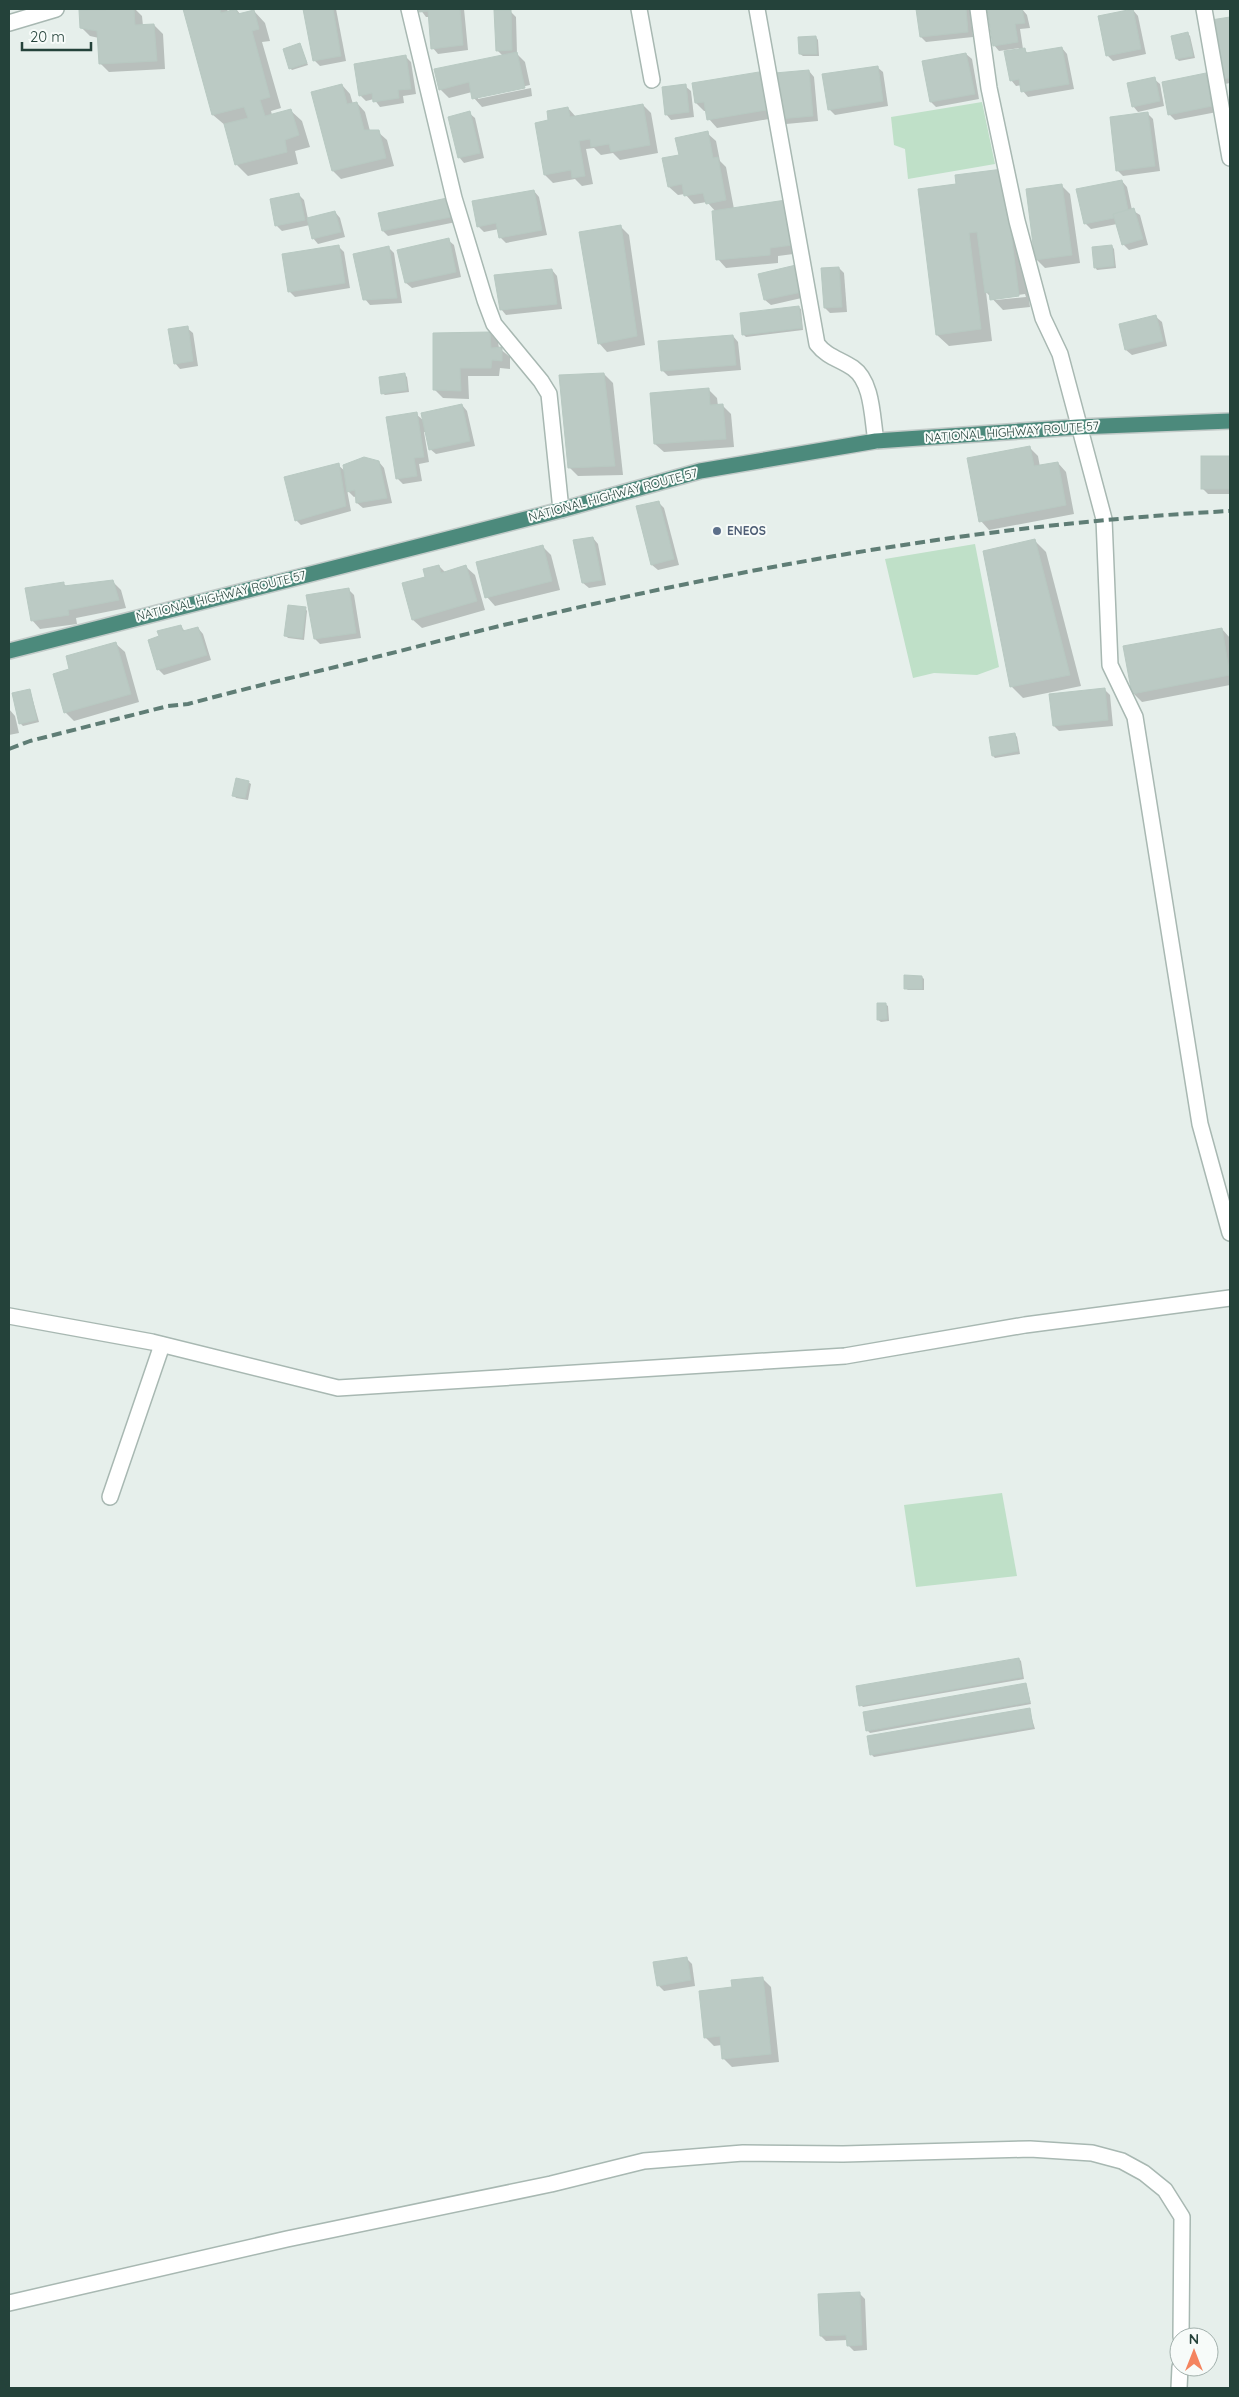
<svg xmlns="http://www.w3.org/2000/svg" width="1239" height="2397" font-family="Quicksand,sans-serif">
  <rect width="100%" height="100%" fill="#e6efeb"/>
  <g fill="#bfe0c8">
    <path d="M982 102 995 164 908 179 905 149 894 145 891 117Z"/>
    <path d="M975 544 999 667 977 675 934 673 913 678 885 559Z"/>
    <path d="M1002 1493 1017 1576 916 1587 904 1505Z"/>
  </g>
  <g fill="#0003" fill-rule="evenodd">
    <path d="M114 9H135L142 16 143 26 154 25 163 34 165 69 109 72 100 63 99 38 90 36 81 27 80 11Z"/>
    <path d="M184 9H227L228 12 236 9 241 15 254 11 265 23 270 41 262 42 281 108 271 111 272 115 290 110 302 121 310 147 295 151 298 164 248 176 236 164 226 126 213 115Z"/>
    <path d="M304 9H336L346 61 320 66 314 60Z"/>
    <path d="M420 9H464L468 50 438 54 433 48 429 17H426Z"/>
    <path d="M918 9H970L973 37 926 42 921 37Z"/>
    <path d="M997 9H1022L1027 15 1030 28 1020 29 1023 49 1029 54 1062 48 1067 54 1074 89 1028 97 1023 91 1022 85 1016 86 1011 80 1019 48 999 51 994 45 988 10Z"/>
    <path d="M1133 10 1138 16 1146 54 1113 61 1107 55Z"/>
    <path d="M510 11 516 17 517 54 525 62 530 85 478 96V99L531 88 532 96 482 107 474 98 472 92 449 98 440 89 503 56 497 50Z"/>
    <path d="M1230 19V83L1225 84 1220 78 1212 21Z"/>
    <path d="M1188 34 1190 36 1195 58 1179 61 1177 59Z"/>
    <path d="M816 37 818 40 819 56H803L800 54Z"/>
    <path d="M300 45 308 65 292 70 290 68Z"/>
    <path d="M966 54 972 59 979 99 936 107 931 102Z"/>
    <path d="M405 56 411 62 416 94 403 96 404 103 380 107 374 99 366 101 360 95Z"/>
    <path d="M877 67 883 72 888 106 835 115 829 109Z"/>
    <path d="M809 71 814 77 818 121 786 124 780 117 717 128 709 119 707 111H704L696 103Z"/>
    <path d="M1205 75 1211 80 1217 112 1175 120 1169 114Z"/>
    <path d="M1154 79 1160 84 1164 106 1138 112 1133 106Z"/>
    <path d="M342 85 350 94 353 104 357 103 365 112 370 131 378 132 387 140 394 166 341 179 333 171 313 93Z"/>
    <path d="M685 86 691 91 694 117 671 120 666 114Z"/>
    <path d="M643 105 651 113 658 153 620 160 613 153 601 155 594 148 586 149 593 184 582 186 575 179 553 183 545 175 550 121 568 108 576 117Z"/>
    <path d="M469 113 475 118 484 158 464 163 459 157Z"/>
    <path d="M1148 114 1153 119 1160 171 1123 176 1117 170Z"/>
    <path d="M707 133 716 141 720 161 726 167 734 209 786 201 801 253 778 256V263L726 268 718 259 716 212 707 202 694 204 685 194 678 195 669 187 680 156Z"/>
    <path d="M1122 181 1127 187 1132 210 1140 215 1148 245 1129 250 1123 244 1117 224 1091 229 1085 223Z"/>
    <path d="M1014 182 1030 307 1003 310 986 292 992 341 949 346 937 335 919 190ZM1025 294 1026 297 996 300 994 298Z"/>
    <path d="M1062 186 1070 194 1080 263 1045 268 1036 259Z"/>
    <path d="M534 191 539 197 547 235 506 243 500 237 499 229 484 232 478 226Z"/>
    <path d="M299 195 304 200 308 219 335 212 340 218 345 237 318 244 313 238 310 225 282 231 276 225Z"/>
    <path d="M447 200 456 222 388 236 383 231Z"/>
    <path d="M620 226 629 235 645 345 607 352 599 343Z"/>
    <path d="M448 240 454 245 461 277 412 288 406 283 399 251Z"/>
    <path d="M338 246 344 252 350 288 295 297 289 291Z"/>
    <path d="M1112 246 1114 249 1116 268 1097 270 1095 267Z"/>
    <path d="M389 248 394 253 402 303 370 305 365 299Z"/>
    <path d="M795 267 806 297 771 305 765 300Z"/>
    <path d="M839 268 844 273 847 312 830 313 825 308Z"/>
    <path d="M552 270 557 276 562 309 506 315 501 309Z"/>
    <path d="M798 307 801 309 803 330 746 337 743 334Z"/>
    <path d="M1156 317 1162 322 1167 346 1132 355 1126 350Z"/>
    <path d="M187 328 193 333 198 366 180 369 175 363Z"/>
    <path d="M490 333 498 342 499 348 510 357V369L500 368 499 376H468L469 399 443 398 435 390Z"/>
    <path d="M733 336 738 342 741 370 668 376 662 370Z"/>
    <path d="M404 374 407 377 409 392 385 395 382 393Z"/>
    <path d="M604 374 613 383 623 475 578 476 569 467Z"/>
    <path d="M708 389 717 398 718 406H723L731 414 734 447 664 452 655 444Z"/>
    <path d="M462 405 467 411 475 446 436 454 430 449 426 432H424L429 462 419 464 422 481 403 484 398 479 387 418 416 414 424 421Z"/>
    <path d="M1029 447 1038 456 1040 467 1058 463 1066 472 1074 514 989 530 981 521Z"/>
    <path d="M1202 457 1230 458V494H1208L1202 488Z"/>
    <path d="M379 462 384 468 392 503 363 508 357 503V496L354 497 347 490 351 511 301 525 296 520 338 465 346 472Z"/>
    <path d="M658 502 664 508 679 565 658 570 652 565 637 507Z"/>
    <path d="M593 538 598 544 606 585 589 588 583 583Z"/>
    <path d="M1035 541 1046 552 1081 686 1023 698 1011 686Z"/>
    <path d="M542 546 551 555 560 590 495 606 487 597Z"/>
    <path d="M439 566 446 573 466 567 475 575 485 610 422 628 413 620 403 584 427 577Z"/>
    <path d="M112 581 121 590 126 608 76 618 77 624 40 629 32 620 63 583 67 587Z"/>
    <path d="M348 589 354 595 361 638 320 644 315 639Z"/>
    <path d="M305 608 307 611 304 640 288 638 286 636Z"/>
    <path d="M180 626 186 632 198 628 203 634 211 660 164 675 158 669 161 637Z"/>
    <path d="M1222 629 1230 638V685L1142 702 1133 693Z"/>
    <path d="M116 644 125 652 139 702 74 721 65 712 71 670Z"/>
    <path d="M1104 689 1110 695 1113 726 1059 731 1054 726Z"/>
    <path d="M30 690 39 722 23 726 20 723Z"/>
    <path d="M9 709 15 716 19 733 9 735Z"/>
    <path d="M1015 734 1017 737 1020 754 995 758 993 756Z"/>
    <path d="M248 782 251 784 248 800 236 798 234 795Z"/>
    <path d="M922 977 924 979V990H908L905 988Z"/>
    <path d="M885 1004 888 1006 889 1021 881 1022 878 1020Z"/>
    <path d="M1019 1659 1021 1661 1024 1679 863 1707 861 1705Z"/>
    <path d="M1026 1684 1031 1704 870 1733 867 1730Z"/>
    <path d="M1029 1709 1035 1729 874 1757 872 1755 868 1737Z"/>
    <path d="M686 1958 692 1964 695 1986 664 1991 658 1985Z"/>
    <path d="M763 1979 771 1987 779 2062 732 2067 723 2058 722 2045 714 2046 705 2037 733 1988Z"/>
    <path d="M859 2293 865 2299 867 2350 854 2351 848 2345V2340L826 2341 821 2336Z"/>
  </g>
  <g fill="#bbcac4" stroke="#b8c9c2">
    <path d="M134 9 135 25 154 24 157 61 99 64 97 31 80 28 79 10Z"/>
    <path d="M183 9H220L221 13 236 9 238 14 254 10 259 29 252 31 270 97 260 100 265 116 291 109 299 135 285 140 287 152 235 165 224 124 248 118 244 107 212 115Z"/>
    <path d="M303 9H333L341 56 313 61Z"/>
    <path d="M419 9H460L463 45 431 49 428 11 419 12Z"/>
    <path d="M916 9H966L968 32 920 37Z"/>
    <path d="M987 9H1022L1025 23 1015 24 1018 42 993 46Z"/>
    <path d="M1133 9 1141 49 1106 56 1098 16Z"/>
    <path d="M494 10H511L512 50 496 51Z"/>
    <path d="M1230 17V78L1219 79 1211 20Z"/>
    <path d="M1188 32 1193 56 1176 59 1171 36Z"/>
    <path d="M816 36 817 54H799L798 37Z"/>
    <path d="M300 43 307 63 289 69 283 49Z"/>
    <path d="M1062 47 1069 84 1021 92 1019 79 1010 81 1004 51 1025 48 1026 53Z"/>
    <path d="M517 52 525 88 472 99 469 82 439 90 434 69Z"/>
    <path d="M966 53 975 94 930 102 922 61Z"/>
    <path d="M406 55 411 89 398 90 399 98 373 102 372 93 359 96 354 64Z"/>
    <path d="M878 66 883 101 828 110 822 74Z"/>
    <path d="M809 70 813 116 779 119 775 73Z"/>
    <path d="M765 71 772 109 707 120 704 102 695 103 692 83Z"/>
    <path d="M1206 73 1212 106 1168 115 1162 82Z"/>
    <path d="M1155 77 1160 101 1132 107 1127 83Z"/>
    <path d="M342 84 347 104 357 102 364 130H379L386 158 332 171 311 92Z"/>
    <path d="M686 84 689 112 665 115 662 87Z"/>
    <path d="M643 104 650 145 611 152 609 144 591 147 590 139 579 141 585 176 572 178 571 170 544 175 535 123 548 120 547 111 568 107 570 117Z"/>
    <path d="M470 111 480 153 458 158 448 117Z"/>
    <path d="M1148 112 1155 166 1116 171 1110 117Z"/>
    <path d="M708 131 713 158 718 157 726 200 706 204 703 193 684 196 682 184 668 187 662 158 679 155 675 138Z"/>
    <path d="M1003 169 1019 296 990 300 989 292 985 293 977 232 969 233 981 329 936 335 918 189 956 184 955 175Z"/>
    <path d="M1122 180 1129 215 1084 224 1076 189Z"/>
    <path d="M1062 184 1072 255 1035 260 1026 189Z"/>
    <path d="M534 190 542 230 499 238 496 223 477 227 472 201Z"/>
    <path d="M299 193 305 220 275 226 270 199Z"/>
    <path d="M447 198 451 217 382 231 378 213Z"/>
    <path d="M786 200 793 245 770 248V255L716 260 712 211Z"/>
    <path d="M1134 208 1143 239 1122 245 1113 214Z"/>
    <path d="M335 211 341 232 312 239 307 218Z"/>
    <path d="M621 225 637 336 598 344 579 232Z"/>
    <path d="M449 238 456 272 405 283 397 250Z"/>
    <path d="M339 245 345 283 288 292 282 254Z"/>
    <path d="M1112 245 1114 266 1094 268 1092 247Z"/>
    <path d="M389 246 397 298 363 300 353 254Z"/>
    <path d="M796 265 802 292 764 300 758 274Z"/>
    <path d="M839 267 842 307 824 308 821 268Z"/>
    <path d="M552 269 557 304 500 310 494 275Z"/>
    <path d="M799 306 802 328 742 335 740 313Z"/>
    <path d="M1156 315 1163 341 1125 350 1119 324Z"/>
    <path d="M188 326 193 361 174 364 168 329Z"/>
    <path d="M490 332 491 348 502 347V361L492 360 491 368H460L461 391 433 390V333Z"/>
    <path d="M733 335 736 365 661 371 658 341Z"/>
    <path d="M405 373 407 390 381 394 379 377Z"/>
    <path d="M604 373 615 466 568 468 559 375Z"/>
    <path d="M709 388 710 405 723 404 726 439 654 444 650 393Z"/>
    <path d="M462 404 470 441 429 450 421 413Z"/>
    <path d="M417 412 424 457 414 458 417 476 396 479 386 417Z"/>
    <path d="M1030 446 1034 466 1058 462 1066 505 979 522 967 458Z"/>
    <rect x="1201" y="456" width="29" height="33"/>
    <path d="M364 457 379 461 387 498 356 503 355 490 347 492 343 465Z"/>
    <path d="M339 463 346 506 295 521 284 477Z"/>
    <path d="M659 501 674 559 651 565 636 506Z"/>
    <path d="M593 537 602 580 582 583 573 540Z"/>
    <path d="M1035 539 1070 675 1010 687 983 551Z"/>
    <path d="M543 545 552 581 485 598 476 562Z"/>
    <path d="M439 565 441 573 466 565 477 601 412 620 402 583 425 577 423 569Z"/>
    <path d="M113 580 119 600 68 610 69 615 31 621 25 588 64 582V586Z"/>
    <path d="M349 588 356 633 314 639 306 595Z"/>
    <path d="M288 605 306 607 302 638 284 636Z"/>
    <path d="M181 625 183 631 198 627 207 655 157 670 148 640 159 636 157 631Z"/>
    <path d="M1222 628 1230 675 1132 694 1123 646Z"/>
    <path d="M116 642 131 694 64 713 53 674 69 669 66 656Z"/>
    <path d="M1105 688 1108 720 1053 726 1049 694Z"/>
    <path d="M30 689 37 720 19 724 12 693Z"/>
    <path d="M1015 733 1018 751 992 756 989 737Z"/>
    <path d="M236 778 249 781 245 798 232 796Z"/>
    <path d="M904 975 922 976V989H904Z"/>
    <path d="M877 1003H886L887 1019 877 1020Z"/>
    <path d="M1019 1658 1022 1677 859 1706 856 1686Z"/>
    <path d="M1026 1683 1030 1702 866 1731 863 1712Z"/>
    <path d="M1030 1708 1033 1727 870 1755 867 1736Z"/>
    <path d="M687 1957 691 1980 657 1986 653 1962Z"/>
    <path d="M763 1977 771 2054 722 2059 720 2036 704 2038 699 1991 732 1987 731 1980Z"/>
    <path d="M860 2292 862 2345 847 2346 846 2335 820 2336 818 2294Z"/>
  </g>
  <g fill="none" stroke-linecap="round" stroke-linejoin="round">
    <g stroke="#a8b8b2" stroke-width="18">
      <g id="minor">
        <path d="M409 9 454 198 485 300 494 324 541 381 549 394 561 510"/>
        <path d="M639 9 652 80"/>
        <path d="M757 9 817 344C827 357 840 359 853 368 873 382 872 419 876 441"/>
        <path d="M978 9 989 88 1017 221 1043 318 1060 354 1104 519 1110 665 1135 717 1200 1124 1230 1233"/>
        <path d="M1204 9 1230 158"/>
        <path d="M9 1316 152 1342 338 1388 845 1356 1025 1325 1230 1298"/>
        <path d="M110 1497 162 1345"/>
        <path d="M9 2303 287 2239 551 2184 644 2161 743 2153 843 2154 1030 2149 1092 2153 1122 2161 1144 2173 1165 2190 1182 2217 1181 2337"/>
        <path d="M1179 2388 1180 2367"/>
      </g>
    </g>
    <g stroke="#a8b8b2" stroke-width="18">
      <path id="tertiary" d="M9 23 56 9"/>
    </g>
    <g stroke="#c2cac8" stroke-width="18">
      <path id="trunk" d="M9 651 561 510 700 471 876 441 1078 427 1230 421"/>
    </g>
    <use href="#minor" stroke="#fff" stroke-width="15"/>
    <use href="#tertiary" stroke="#fff" stroke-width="15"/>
    <use href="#trunk" stroke="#4c8a7c" stroke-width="15"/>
    <path stroke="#5f7d75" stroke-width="4" stroke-dasharray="10 5" stroke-linecap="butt" d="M9 749 30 741 168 706 188 704C258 685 329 669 400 651 674 580 947 526 1230 511"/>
  </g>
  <circle fill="#5c6f8a" stroke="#f7fbf9" stroke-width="2" cx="717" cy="531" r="5"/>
  <g text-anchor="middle" stroke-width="4" stroke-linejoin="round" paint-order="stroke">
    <g font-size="12" fill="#24423a" stroke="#f7fbf9">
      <text transform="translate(1012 432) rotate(-4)" y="4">NATIONAL HIGHWAY ROUTE 57</text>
      <text transform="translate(613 495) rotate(-15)" y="4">NATIONAL HIGHWAY ROUTE 57</text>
      <text transform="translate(221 596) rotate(-14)" y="4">NATIONAL HIGHWAY ROUTE 57</text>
    </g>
    <g font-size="12" font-weight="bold" fill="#4e5e75" stroke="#f7fbf9" text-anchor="start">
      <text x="727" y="535">ENEOS</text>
    </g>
  </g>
  <rect width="1239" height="2397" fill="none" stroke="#24423a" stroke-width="20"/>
  <g transform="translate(1194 2352)"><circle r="24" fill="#f7fbf9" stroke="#a3b1ad"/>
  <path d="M0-4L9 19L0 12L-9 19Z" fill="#f4845f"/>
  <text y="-8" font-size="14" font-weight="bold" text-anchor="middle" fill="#24423a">N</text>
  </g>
  <path d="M22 42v8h69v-8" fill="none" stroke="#24423a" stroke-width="2.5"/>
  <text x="30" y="42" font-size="15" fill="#24423a" stroke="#f7fbf9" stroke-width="4" paint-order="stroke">20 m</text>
</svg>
